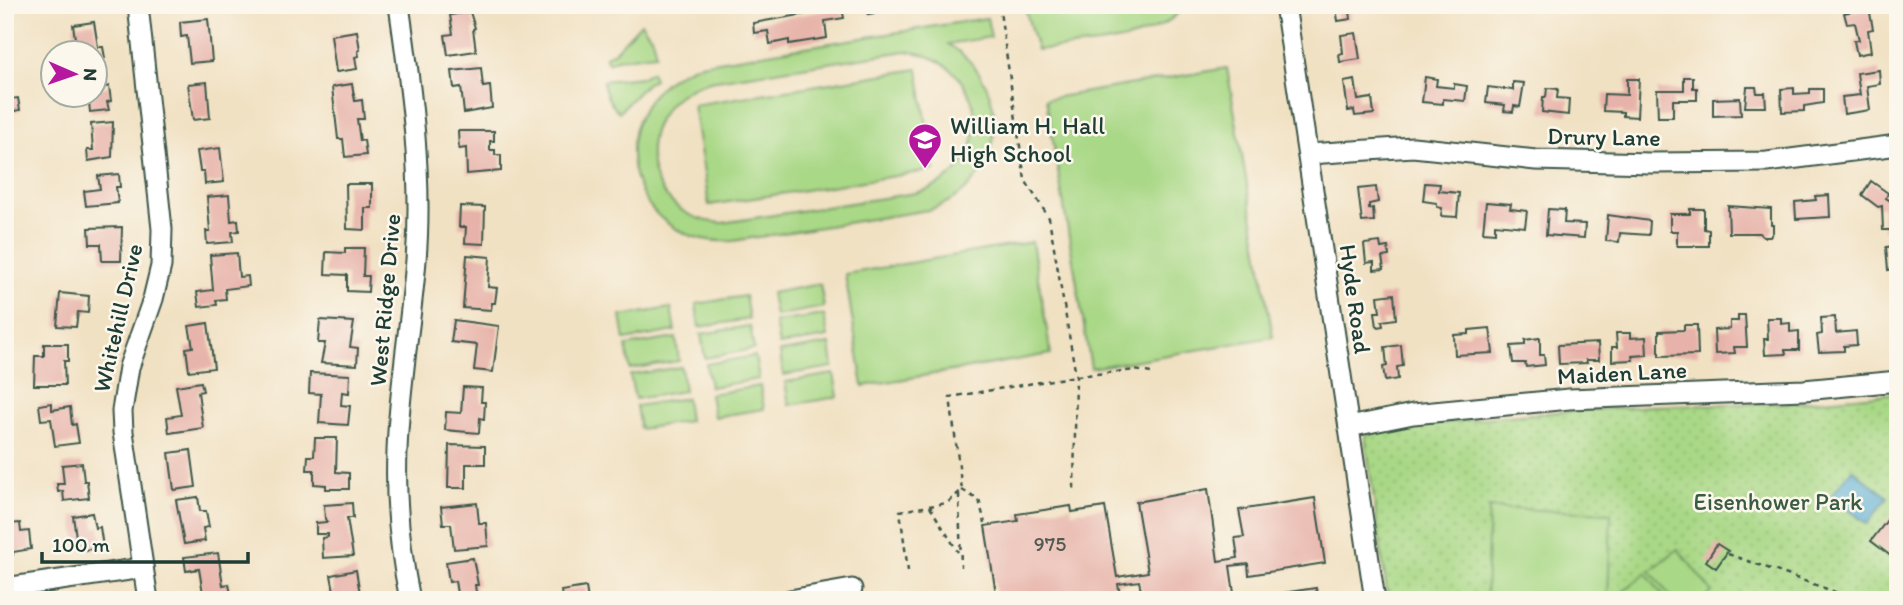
<svg xmlns="http://www.w3.org/2000/svg" width="1903" height="605" font-family="Itim,sans-serif">
  <defs>
    <pattern id="grass-dots" width="8" height="8" patternUnits="userSpaceOnUse" patternTransform="scale(1.75)"><rect width="8" height="8" fill="#a9d886"/><path d="M2 2h.1M6 6h.1" fill="none" stroke="#91ba74" stroke-width="1.8" stroke-linecap="round"/></pattern>
  </defs>
  <rect width="100%" height="100%" fill="#fbf7ec"/>
  <filter id="ink" filterUnits="userSpaceOnUse"><feTurbulence type="fractalNoise" baseFrequency=".0143" numOctaves="2"/><feDisplacementMap in="SourceGraphic" scale="14" xChannelSelector="R" yChannelSelector="G"/><feConvolveMatrix kernelMatrix="1 2 1 2 8 2 1 2 1" color-interpolation-filters="sRGB"/></filter>
  <filter id="wash" filterUnits="userSpaceOnUse"><feTurbulence type="fractalNoise" baseFrequency=".00686" numOctaves="4" result="noise"/><feDisplacementMap in="SourceGraphic" scale="28" xChannelSelector="R" yChannelSelector="G"/><feGaussianBlur stdDeviation="1.57" result="paint"/><feColorMatrix in="noise" values="0 0 0 0 0 0 0 0 0 0 0 0 0 0 0 0 0 1.4 0 .05"/><feComposite in="paint" operator="in"/></filter>
  <g filter="url(#wash)">
    <rect width="100%" height="100%" fill="#f1e1c3"/>
    <path fill="url(#grass-dots)" stroke="#648a5d" stroke-width="2" d="M1898 393V600H1388L1365 436 1373 431 1496 417 1571 411 1651 406 1790 403Z"/>
    <g fill="#a9d886" stroke="#648a5d" stroke-width="2" fill-rule="evenodd">
      <path d="M1024 5H1186C1152 46 1085 45 1037 50Z"/>
      <path d="M987 18 991 37 948 44C1018 86 1007 187 928 210L733 241C621 248 591 102 700 64ZM906 51C993 61 1000 174 915 193L722 223C634 217 625 103 710 81Z"/>
      <path d="M641 23 652 38 656 54 616 59 608 63 605 56 613 53Z"/>
      <path d="M1227 68 1273 337 1091 368 1046 99Z"/>
      <path d="M918 69 934 170 709 205 693 105Z"/>
      <path d="M651 72 654 79 646 84 619 112C609 103 605 94 603 81L642 77Z"/>
      <path d="M1032 242 1051 354 863 386 845 274Z"/>
      <path d="M820 284 824 307 775 316 771 293Z"/>
      <path d="M745 296 749 319 699 327 696 304Z"/>
      <path d="M671 308 675 331 625 340 621 316Z"/>
      <path d="M824 315 828 337 779 345 775 322Z"/>
      <path d="M750 326 754 349 705 358 701 334Z"/>
      <path d="M676 338 679 361 630 369 626 346Z"/>
      <path d="M830 344 833 367 783 375 780 352Z"/>
      <path d="M755 356 759 379 710 387 706 364Z"/>
      <path d="M681 367 684 391 635 399 630 375Z"/>
      <path d="M834 374 838 397 789 405 785 382Z"/>
      <path d="M760 386 764 409 714 417 710 394Z"/>
      <path d="M686 398 689 421 640 429 636 406Z"/>
      <path d="M1489 508 1611 513 1608 600H1486Z"/>
      <path d="M1678 549 1712 592 1703 600H1673L1650 571Z"/>
      <path d="M1646 573 1666 600H1625L1620 594Z"/>
    </g>
    <path fill="#55aad1" stroke="#3a7482" stroke-width="2" d="M1852 469 1888 497 1867 524 1831 496Z"/>
    <g id="blocks">
      <g fill="#e7b2a9">
        <path d="M868 5H880L881 12 868 14Z"/>
        <path d="M1330 5H1359L1360 9 1350 11 1351 19 1338 21 1336 8 1331 9Z"/>
        <path d="M842 8 844 18 825 21 827 38 789 44V40L770 44 768 31 754 33 753 23Z"/>
        <path d="M1869 8 1873 29 1868 30 1871 52 1857 55 1854 41 1859 40 1855 23 1847 24 1844 13Z"/>
        <path d="M470 12 475 28 473 29 476 51 448 55 445 35 453 34 450 15Z"/>
        <path d="M208 19 212 61 190 63 187 36 181 37 180 22Z"/>
        <path d="M94 22 98 47H103L105 58 94 60V52H77L73 25Z"/>
        <path d="M357 31 360 50 358 51 359 56 355 57 357 69 336 72 331 35Z"/>
        <path d="M1356 33 1360 59 1340 62 1339 54 1343 53 1341 35Z"/>
        <path d="M481 68 483 87 490 86 492 108 464 113 461 87 454 88 452 71Z"/>
        <path d="M1879 70 1880 84 1867 86 1870 110 1844 114 1842 97 1860 95 1857 73Z"/>
        <path d="M100 73 102 88 109 86 111 101 107 102 109 110 90 112 88 94H94V74Z"/>
        <path d="M1425 77 1437 79 1436 86 1454 88V84L1467 86 1465 101 1443 99V104L1422 102Z"/>
        <path d="M1684 77H1693V88H1697V100H1673V117H1658L1657 90H1684Z"/>
        <path d="M1627 79H1639L1637 117 1623 116V112L1603 111 1604 94 1627 95Z"/>
        <path d="M1355 80 1358 100 1372 98 1374 114 1355 116 1354 110 1348 111 1344 82Z"/>
        <path d="M207 82 210 118 193 120 188 84Z"/>
        <path d="M1513 82 1524 83 1520 107 1514 106 1513 112 1504 111 1505 105 1486 103 1488 87 1513 90Z"/>
        <path d="M352 84 355 101 362 100 364 119H357L360 141 364 140 366 155 345 157 343 139H338L332 87Z"/>
        <path d="M1747 87H1756L1757 93H1765L1766 107H1745Z"/>
        <path d="M1547 88 1558 89 1557 98 1569 99 1568 115 1542 112 1543 97H1546Z"/>
        <path d="M1794 88V94L1810 93V89H1823V103L1804 106V111L1782 112 1781 89Z"/>
        <path d="M8 90 10 99 18 98 20 110 5 113V91Z"/>
        <path d="M1740 98 1741 115 1713 116V99Z"/>
        <path d="M113 122 112 157 88 161 87 150H93L91 124Z"/>
        <path d="M458 131H494V141H490V150H495V155H501V171L467 174 466 148 459 149Z"/>
        <path d="M220 148 224 182 205 184 204 171H200L197 151Z"/>
        <path d="M119 174 120 187H116L118 203 86 206 84 191 100 189 98 176Z"/>
        <path d="M1871 181 1888 193 1886 198 1892 202 1893 213 1896 214V230H1883L1882 206 1878 207 1862 195Z"/>
        <path d="M1425 183 1440 184 1439 191 1459 193 1457 217 1441 216 1442 208 1437 207V203L1423 201Z"/>
        <path d="M346 184H372V208H365V230L347 229Z"/>
        <path d="M1376 187 1378 202 1369 204V209L1373 208 1374 221 1362 222 1358 189Z"/>
        <path d="M229 195 231 221 238 220 239 231 232 232 233 242 207 244 206 231H210L207 197Z"/>
        <path d="M1829 195 1830 217 1796 219 1795 202 1816 200 1815 196Z"/>
        <path d="M1486 202 1511 204 1510 209 1527 211 1525 227 1495 224V233L1483 232Z"/>
        <path d="M460 206 485 207 484 244 465 243 466 227H459Z"/>
        <path d="M1728 206 1771 209V225H1773V232L1770 237H1763L1759 233H1729Z"/>
        <path d="M1548 209 1565 210 1564 223 1585 224 1584 238 1546 235Z"/>
        <path d="M1690 209H1704V229L1709 230V246H1677V231H1670V214H1690Z"/>
        <path d="M1608 215 1650 221 1649 235 1620 233 1619 242 1606 241Z"/>
        <path d="M122 227 121 261H102L101 244H90L89 228Z"/>
        <path d="M1380 242 1381 248 1388 247 1389 256 1382 257 1384 269 1374 270V262L1366 263 1364 244Z"/>
        <path d="M1898 246V282H1896L1895 269 1888 270 1886 247Z"/>
        <path d="M345 248H364L363 276H369L368 292 347 291V275L325 274 326 252 345 253Z"/>
        <path d="M237 253 239 277 248 276 249 286 225 289 226 299 216 300 217 305 199 307 197 292 213 290 210 255Z"/>
        <path d="M467 255 490 257 488 287 497 288 495 303H492L491 310 463 308Z"/>
        <path d="M60 293 89 296 88 313 78 312 76 327 57 326Z"/>
        <path d="M1394 294 1396 319 1382 321 1383 326 1377 327 1375 312H1380L1378 296Z"/>
        <path d="M1738 315H1745L1747 347H1734L1735 353 1715 354 1714 330 1730 329V321H1738Z"/>
        <path d="M1835 317 1836 333 1856 331 1857 345 1844 346V351L1819 352 1817 335 1822 334 1821 318Z"/>
        <path d="M1767 318H1781V324L1790 323V332L1799 331V350H1785L1786 354 1765 355 1764 339H1768Z"/>
        <path d="M320 320 354 322 350 347 358 348 357 365 321 363 325 343H318Z"/>
        <path d="M454 320 499 326 493 372 474 370 477 345 451 342Z"/>
        <path d="M208 323 214 368 189 371 186 348 193 347 189 326Z"/>
        <path d="M1684 325H1697L1698 355 1659 356V331L1684 330Z"/>
        <path d="M1490 328 1493 353 1455 355 1454 335 1469 334V330Z"/>
        <path d="M1616 333H1630V338L1646 337 1647 355 1632 356 1633 360 1612 361V347H1617Z"/>
        <path d="M1540 338V355H1544L1545 365 1526 367 1525 363H1513L1511 346 1525 345V340Z"/>
        <path d="M1598 343 1599 360H1586L1587 363 1559 364 1558 345Z"/>
        <path d="M44 344H68V361H64L65 385H34L35 356H44Z"/>
        <path d="M1401 345 1403 366 1397 367 1398 379 1385 381 1383 367 1387 366 1385 347Z"/>
        <path d="M310 373 350 375 349 393 342 392 341 405 350 406 348 425 319 423 321 394 309 393Z"/>
        <path d="M201 382 203 391 198 392 203 428 169 433 167 417 181 415 176 386Z"/>
        <path d="M463 387 482 388 481 402H485L484 419 480 418 479 433 445 430 446 412 461 413Z"/>
        <path d="M52 403V410L70 407 72 425 76 424 79 443 55 446 51 419 41 420 39 405Z"/>
        <path d="M315 438H337L336 472 349 473V489H326V485L314 484V470H307L308 456H314Z"/>
        <path d="M449 445 485 446V464H466V488H448Z"/>
        <path d="M191 450 196 487 174 490 169 453Z"/>
        <path d="M82 463 84 481H87L89 498 64 501 63 491 58 492 57 484H64L62 465Z"/>
        <path d="M1208 489 1218 561 1238 558 1235 538 1244 537 1239 510 1315 498 1325 563 1249 575 1248 564 1230 566 1235 600H1143L1139 581 1118 584 1121 600H997L985 526 1018 521 1017 514 1071 506 1072 512 1105 507 1117 577 1148 572 1136 502Z"/>
        <path d="M198 497 200 511H206L209 527 203 528 205 541 184 544 176 500Z"/>
        <path d="M352 503 353 518H347L353 556 323 558 322 538 328 537V534H316V523L327 522 325 519 324 505Z"/>
        <path d="M477 503 479 523H486L488 546 454 549 451 524H443L441 507Z"/>
        <path d="M1898 506V558L1896 560 1871 541Z"/>
        <path d="M92 513 95 528 100 527 103 547 78 551 73 516Z"/>
        <path d="M20 523 21 532 29 531 31 549 13 552V555L5 556V535H10L9 524Z"/>
        <path d="M1717 544 1728 551 1716 568 1706 561Z"/>
        <path d="M218 553 223 585 229 584 231 595 204 599 199 569 186 571 184 557Z"/>
        <path d="M473 558 478 585H475L477 600H458L455 581 449 582 446 562Z"/>
        <path d="M356 570 361 600H328L327 593 334 591 331 575Z"/>
        <path d="M586 587 588 600H563L561 591Z"/>
        <path d="M1316 588 1318 600H1270L1269 595Z"/>
      </g>
    </g>
  </g>
  <g filter="url(#ink)">
    <use href="#blocks" fill-opacity="0" stroke="#3e5649" stroke-width="2"/>
    <g fill="none" stroke-linecap="round" stroke-linejoin="round">
      <g stroke="#3e5649" stroke-width="23">
        <g id="minor">
          <path d="M138 5 162 229 161 266 153 299 129 367 122 411 123 432 148 600"/>
          <path d="M399 5C411 89 423 175 416 260 411 324 399 387 397 451 395 501 400 551 410 600"/>
          <path d="M1285 5 1375 600"/>
          <path d="M1309 154 1413 147 1536 160 1650 163 1767 162 1898 145"/>
          <path d="M1349 427 1413 414 1569 399 1804 390 1898 381"/>
          <path d="M5 588 143 568"/>
          <path d="M790 600 852 589"/>
        </g>
      </g>
      <g stroke="#3e5649" stroke-width="2.5" stroke-dasharray="5 5" stroke-linecap="butt">
        <path d="M999 5 1025 180 1049 218 1076 376 1074 489"/>
        <path d="M962 490 979 500 985 523"/>
        <path d="M959 494 961 567"/>
        <path d="M930 507 958 552"/>
        <path d="M1728 554 1858 600"/>
        <path d="M908 571 900 511 947 503 962 490 950 397 1076 376 1135 370 1151 373"/>
      </g>
      <use href="#minor" stroke="#fff" stroke-width="19"/>
    </g>
  </g>
  <defs>
    <g id="school-pin" transform="scale(1.75)"><path d="M0 17L-7.5 6A9.5 9.5 0 1 1 7.5 6Z" fill="#b5179e" stroke="#fbf7ec"/><path d="M0-5L7-2L0 1L-7-2ZM-4 1L0 2.5L4 1V4Q0 6-4 4Z" fill="#fff"/></g>
  </defs>
  <g fill-rule="evenodd">
    <use href="#school-pin" x="925" y="140"/>
  </g>
  <g text-anchor="middle" stroke-width="5" stroke-linejoin="round" paint-order="stroke">
    <g font-size="21" fill="#515a51">
      <text x="1050" y="551">975</text>
    </g>
    <g font-size="24" fill="#1f3d34" stroke="#fbf7ec" text-anchor="start">
      <text x="950" y="134">William H. Hall<tspan x="950" dy="28">High School</tspan></text>
    </g>
    <g font-size="24" fill="#1f3d34" stroke="#fbf7ec">
      <text transform="translate(1604 137) rotate(1)" y="8">Drury Lane</text>
      <text transform="translate(1355 299) rotate(82)" y="8">Hyde Road</text>
      <text transform="translate(385 300) rotate(-85)" y="8">West Ridge Drive</text>
      <text transform="translate(118 318) rotate(-77)" y="8">Whitehill Drive</text>
      <text transform="translate(1622 373) rotate(-3)" y="8">Maiden Lane</text>
    </g>
    <g font-size="24" fill="#3b5c44" stroke="#fbf7ec">
      <text x="1778" y="510">Eisenhower Park</text>
    </g>
  </g>
  <rect width="1903" height="605" fill="none" stroke="#fbf7ec" stroke-width="28"/>
  <g transform="translate(74 74) rotate(92)"><circle r="33" fill="#fbf7ec" stroke="#a3ada2" stroke-width="2"/>
  <path d="M0-5L12 26L0 18L-12 26Z" fill="#b5179e"/>
  <text y="-10" font-size="19" font-weight="bold" text-anchor="middle" fill="#1f3d34">N</text>
  </g>
  <path d="M42 552v10h206v-10" fill="none" stroke="#1f3d34" stroke-width="3.5"/>
  <text x="52" y="552" font-size="21" fill="#1f3d34" stroke="#fbf7ec" stroke-width="5" paint-order="stroke">100 m</text>
</svg>
